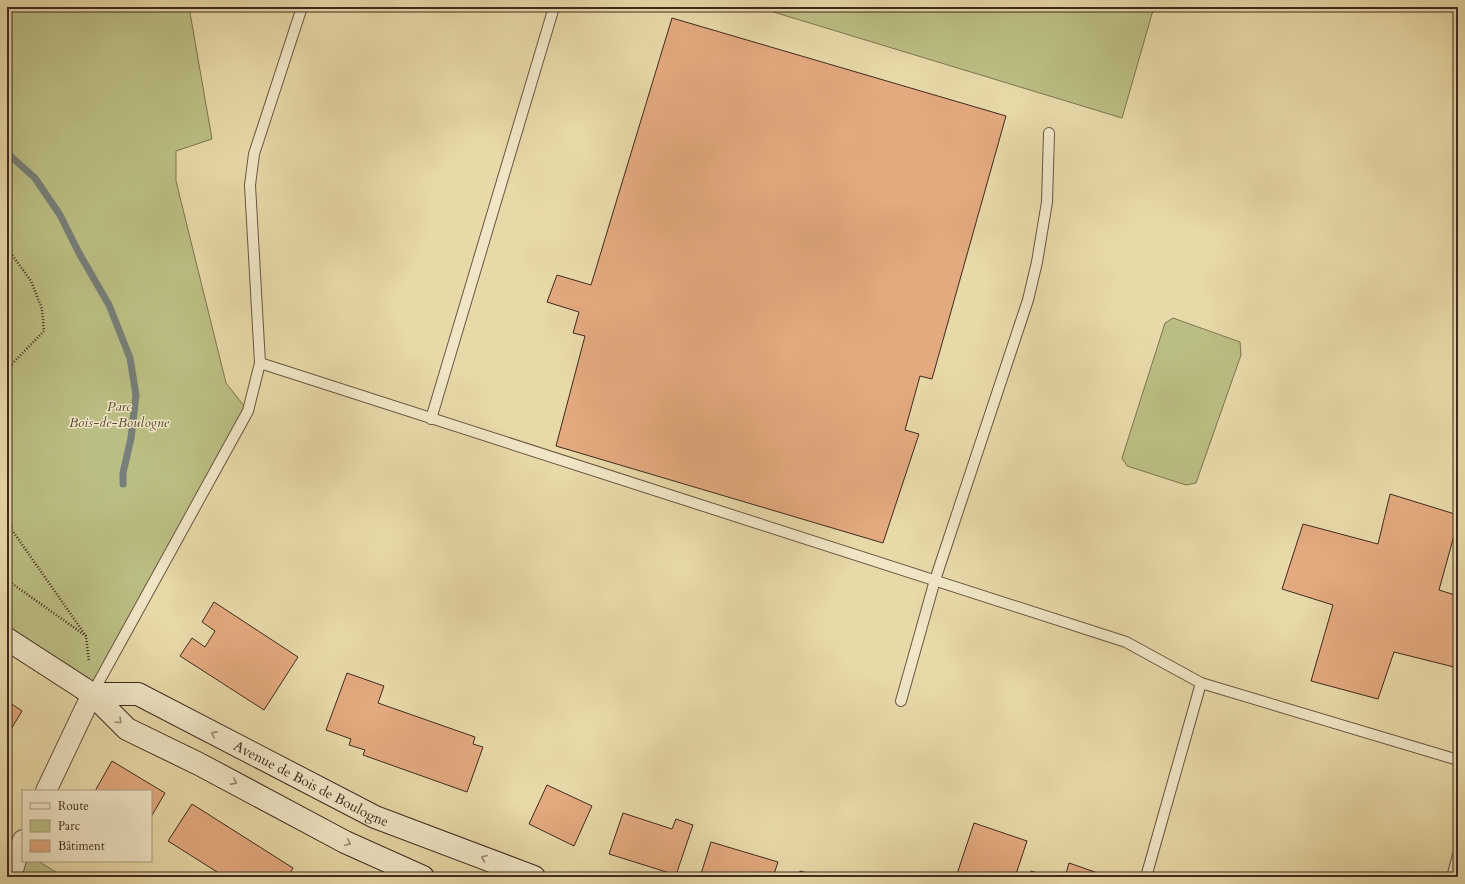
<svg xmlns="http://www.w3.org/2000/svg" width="1465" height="884" font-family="Cardo,serif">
  <rect width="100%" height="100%" fill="#e8d9a8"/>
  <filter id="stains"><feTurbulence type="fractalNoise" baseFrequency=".005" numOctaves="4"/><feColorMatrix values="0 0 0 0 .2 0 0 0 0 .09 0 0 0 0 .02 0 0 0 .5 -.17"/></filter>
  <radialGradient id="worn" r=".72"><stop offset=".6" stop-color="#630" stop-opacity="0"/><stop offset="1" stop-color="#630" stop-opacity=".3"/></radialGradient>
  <g fill="#bbbe84" stroke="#7d7452">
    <path d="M7 7H189L212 139 176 151V181L226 383 248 411 92 694 7 639Z"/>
    <path d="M757 7H1154L1122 118Z"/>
    <path d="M1173 318 1240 342 1241 355 1196 483 1186 485 1127 466 1122 458 1165 323Z"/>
    <path d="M23 861H38L64 877H11Z"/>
  </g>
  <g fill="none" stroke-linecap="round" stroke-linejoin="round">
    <path stroke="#767f78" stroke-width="7" d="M7 153 35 178 60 215 79 253 109 305 130 358 136 395 131 438 123 473V484"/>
  </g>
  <g fill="#e3a97f" stroke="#3f2a1f">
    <path d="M672 18 1006 116 932 379 920 376 905 430 919 434 883 543 556 446 585 336 573 333 579 312 547 302 557 275 591 285Z"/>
    <path d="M1390 494 1458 515V521L1439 590 1458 596V668L1394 652 1378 699 1311 681 1333 605 1282 589 1303 524 1378 544Z"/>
    <path d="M214 602 298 657 264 710 180 656 192 638 205 647 215 631 202 622Z"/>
    <path d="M347 673 384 686 378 703 475 737 473 744 483 747 467 792 363 755 365 750 349 745 351 739 326 730Z"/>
    <path d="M7 701 22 711 7 736Z"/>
    <path d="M112 761 165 793 151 817V791H95Z"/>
    <path d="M547 785 592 806 574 846 529 824Z"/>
    <path d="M192 804 293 868 288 877H225L168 841Z"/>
    <path d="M623 813 672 829 676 819 693 825 676 875 609 854Z"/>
    <path d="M974 823 1027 841 1015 877H956Z"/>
    <path d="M711 842 778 862 773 877H700Z"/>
    <path d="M1069 863 1095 872 1093 877H1065Z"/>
    <path d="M800 871 821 877H798Z"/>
    <path d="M1031 871 1050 877H1029Z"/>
  </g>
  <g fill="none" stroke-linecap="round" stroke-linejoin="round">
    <g stroke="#695641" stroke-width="12">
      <g id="lane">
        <path d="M260 363 1126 642 1201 683 1458 760"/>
        <path d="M431 419 554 7"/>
        <path d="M92 694 248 411 260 363 250 185 254 154 302 7"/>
        <path d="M901 701 935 580 1028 300 1037 262 1047 202 1049 133"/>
        <path d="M1146 877 1201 683"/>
        <path d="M1452 877 1458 855"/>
      </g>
    </g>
    <g stroke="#695641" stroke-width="22">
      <g id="street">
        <path d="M46 791 92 694"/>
        <path d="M11 877 19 849 23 840"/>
      </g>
    </g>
    <g stroke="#3f2a1f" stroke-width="24">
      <g id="secondary">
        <path d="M7 639 92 694 127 729 199 764 345 842 423 877"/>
        <path id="s1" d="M92 694H138L375 817 534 877"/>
      </g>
    </g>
    <g stroke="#3f2a1f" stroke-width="2.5" stroke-dasharray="1 2" stroke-linecap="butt">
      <path d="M7 248 31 281 42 309 44 331 7 369"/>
      <path d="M7 500 12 530 86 636"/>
      <path d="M7 580 86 636 89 662"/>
    </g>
    <use href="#lane" stroke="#f0e6c6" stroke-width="10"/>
    <use href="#street" stroke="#f0e6c6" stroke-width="20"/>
    <use href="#secondary" stroke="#f0e6c6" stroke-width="22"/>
  </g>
  <defs><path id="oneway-chevron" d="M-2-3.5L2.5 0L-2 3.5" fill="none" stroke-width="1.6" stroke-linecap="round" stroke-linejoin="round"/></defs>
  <g stroke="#988872">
    <use href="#oneway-chevron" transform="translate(119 721) rotate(45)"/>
    <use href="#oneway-chevron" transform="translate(214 734) rotate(-153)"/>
    <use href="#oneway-chevron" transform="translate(234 782) rotate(28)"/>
    <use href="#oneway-chevron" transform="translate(348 843) rotate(25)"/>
    <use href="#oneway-chevron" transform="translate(484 858) rotate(-159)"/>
  </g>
  <g text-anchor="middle" stroke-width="3" stroke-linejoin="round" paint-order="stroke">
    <g font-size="14" font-style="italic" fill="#584833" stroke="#f0e6c6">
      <text x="119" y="411">Parc<tspan x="119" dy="16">Bois-de-Boulogne</tspan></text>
    </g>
    <g font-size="14" fill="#3f2a1f" stroke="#f0e6c6">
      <text dy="5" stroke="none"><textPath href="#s1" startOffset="241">Avenue de Bois de Boulogne</textPath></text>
    </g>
  </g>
  <rect width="1465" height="884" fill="none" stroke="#e8d9a8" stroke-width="24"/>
  <rect x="8" y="8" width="1449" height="868" fill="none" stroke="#3f2a1f" stroke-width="2"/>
  <rect x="12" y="12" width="1441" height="860" fill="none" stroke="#3f2a1f"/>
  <rect x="22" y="790" width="130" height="72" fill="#f0e6c6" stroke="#a99b83"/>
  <rect x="30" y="803" width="20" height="6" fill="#f0e6c6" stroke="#a99b83"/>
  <text x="58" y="810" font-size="12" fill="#3f2a1f">Route</text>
  <rect x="30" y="820" width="20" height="12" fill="#bbbe84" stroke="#a99b83"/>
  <text x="58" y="830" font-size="12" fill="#3f2a1f">Parc</text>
  <rect x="30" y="840" width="20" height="12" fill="#e3a97f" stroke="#a99b83"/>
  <text x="58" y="850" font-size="12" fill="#3f2a1f">Bâtiment</text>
  <rect width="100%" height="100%" filter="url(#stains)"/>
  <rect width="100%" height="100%" fill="url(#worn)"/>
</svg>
